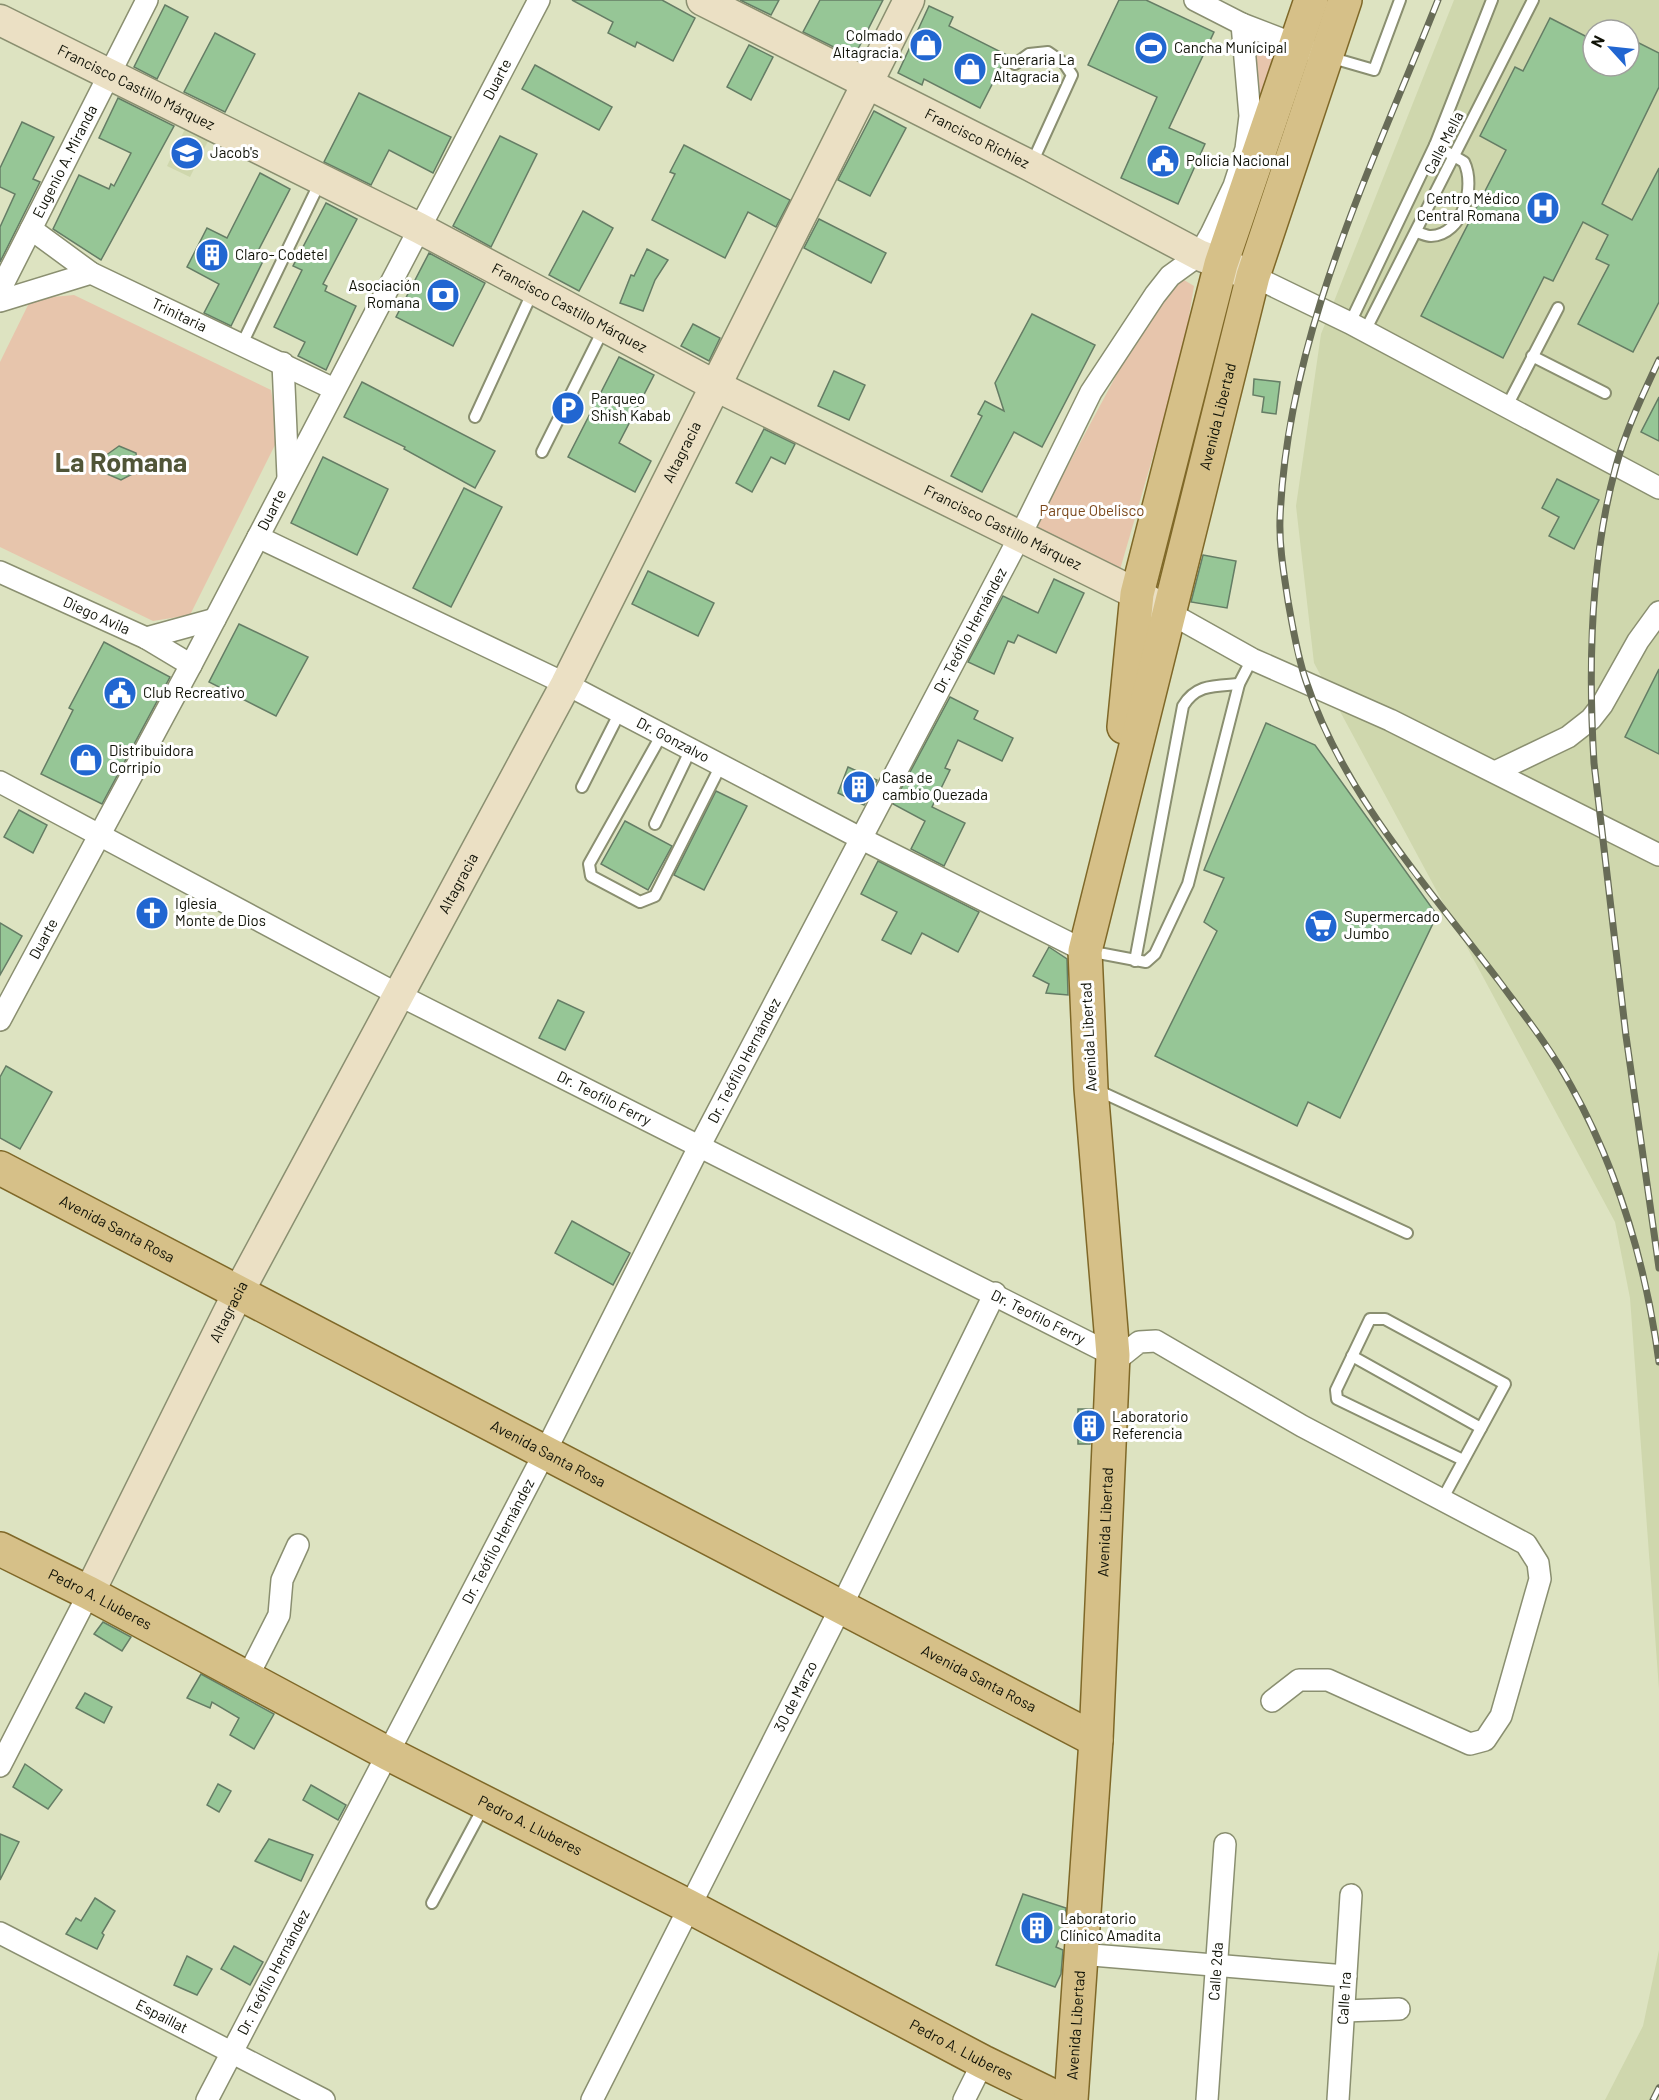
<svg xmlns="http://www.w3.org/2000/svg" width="1659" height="2100" font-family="Barlow,sans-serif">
  <rect width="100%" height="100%" fill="#dde3c1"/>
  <g fill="#cfd7ad" fill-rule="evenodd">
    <path d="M1454 0H1659V1689L1630 1298 1615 1222 1314 663 1296 506 1321 334ZM1593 30H1629V66H1593Z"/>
    <path d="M185 129 208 141 190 177 167 166Z"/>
    <path d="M1659 1950V2100H1605L1643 2026Z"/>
  </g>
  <g fill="#e7c5ac">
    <path d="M1247 36 1279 58 1256 115Z"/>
    <path d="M1179 277 1194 286 1183 353 1119 573 1033 531 1157 299Z"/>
    <path d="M74 295 271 390 279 437 190 615 153 621 0 547V362L31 299Z"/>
  </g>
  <g fill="#96c696" stroke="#657d65" stroke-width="1.5">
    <path d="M572 0H662L695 18 673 61 637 42 635 47 608 33 613 22Z"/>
    <path d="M740 0H779L771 15Z"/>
    <path d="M820 0H883L854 57 803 32Z"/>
    <path d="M1119 0H1146L1214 32 1169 128 1205 144 1178 204 1121 178 1157 97 1088 65Z"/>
    <path d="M165 5 188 17 157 79 134 67Z"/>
    <path d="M929 6 953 17 949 26 1007 55 980 108 924 79 922 85 898 73Z"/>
    <path d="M1550 18 1593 40V66H1629V38L1659 53V87L1602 204 1632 220 1659 168V302L1633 352 1578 324 1609 265 1596 259 1608 235 1583 222 1553 281 1544 277 1503 358 1421 316 1506 150 1480 136 1515 67 1523 71Z"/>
    <path d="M215 33 255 54 225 112 184 92Z"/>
    <path d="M749 45 773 57 751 100 727 87Z"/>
    <path d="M535 65 612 107 599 130 522 89Z"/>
    <path d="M359 93 451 137 433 173 389 150 371 185 324 162Z"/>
    <path d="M118 98 174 126 101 260 53 229 79 175 109 189 111 184 114 186 131 153 99 138Z"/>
    <path d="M874 111 906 128 870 196 838 180Z"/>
    <path d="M22 122 54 137 33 179 40 182 0 262V227L15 194 0 187V168Z"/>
    <path d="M500 136 537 154 491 247 453 226Z"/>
    <path d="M684 145 790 200 776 227 748 212 725 258 652 220 675 174 670 172Z"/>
    <path d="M260 173 290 189 256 255 264 259 231 326 204 313 219 284 187 267 207 228 227 238Z"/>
    <path d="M326 203 357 219 323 284 327 286 325 291 356 306 326 370 298 356 305 342 274 327 302 270 293 266Z"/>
    <path d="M583 211 613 228 579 291 549 275Z"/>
    <path d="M819 219 886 253 871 283 804 248Z"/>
    <path d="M647 249 668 260 655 280 643 311 620 303 631 275 634 276Z"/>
    <path d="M429 253 485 283 453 346 396 317Z"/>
    <path d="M1032 314 1095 345 1042 447 1014 432 982 492 951 476 982 416 978 414 985 401 1004 411 995 383Z"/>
    <path d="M693 324 720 338 709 361 681 346Z"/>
    <path d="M619 357 654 375 619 443 651 461 635 492 568 457Z"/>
    <path d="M834 371 865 385 849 420 818 406Z"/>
    <path d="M1254 379 1280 382 1276 414 1262 412 1264 397 1253 395Z"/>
    <path d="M362 382 495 451 475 488 404 449 405 447 344 417Z"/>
    <path d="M1659 397V441L1641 432Z"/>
    <path d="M764 429 795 444 785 464 771 457 752 492 736 483Z"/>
    <path d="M119 446 136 453 138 471 121 480 107 474 105 456Z"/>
    <path d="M323 457 388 489 357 555 291 523Z"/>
    <path d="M1557 479 1599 500 1574 549 1549 536 1559 517 1542 508Z"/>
    <path d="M464 488 502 507 451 607 413 588Z"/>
    <path d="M1203 555 1236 561 1227 608 1191 602Z"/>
    <path d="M648 571 714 603 698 636 632 604Z"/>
    <path d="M1054 579 1084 593 1056 653 1018 635 1014 643 1008 641 994 674 968 662 1003 596 1038 613Z"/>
    <path d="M239 624 308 657 276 716 209 682Z"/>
    <path d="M104 642 170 677 102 804 41 774 73 710 69 708Z"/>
    <path d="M1659 669V754L1625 737Z"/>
    <path d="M950 697 978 711 974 719 1013 738 1002 761 958 740 945 768 950 770 932 807 965 823 944 866 911 849 925 821 893 804Z"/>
    <path d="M1266 723 1315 745 1437 915 1340 1118 1308 1102 1297 1126 1155 1056 1217 931 1204 922 1224 878 1204 870Z"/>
    <path d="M848 767 877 780 864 805 838 793Z"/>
    <path d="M716 791 747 806 704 890 674 875Z"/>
    <path d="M19 810 47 825 33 853 4 837Z"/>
    <path d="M625 821 672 846 648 890 601 864Z"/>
    <path d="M878 861 979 912 958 952 922 933 911 954 882 940 897 912 861 894Z"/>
    <path d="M0 923 22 936 0 975Z"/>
    <path d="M1049 947 1067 959 1068 995 1046 993 1049 984 1033 976Z"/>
    <path d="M558 1000 584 1012 565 1050 539 1038Z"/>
    <path d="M6 1066 52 1092 20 1149 0 1138V1077Z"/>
    <path d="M572 1221 630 1253 613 1285 555 1253Z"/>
    <path d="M1078 1409H1092L1090 1444H1078Z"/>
    <path d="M103 1622 131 1637 122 1651 94 1634Z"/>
    <path d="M201 1674 274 1714 254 1749 230 1735 239 1718 212 1702 210 1708 187 1698Z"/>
    <path d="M85 1693 112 1707 104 1723 76 1708Z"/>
    <path d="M25 1764 62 1790 48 1809 13 1787Z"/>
    <path d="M218 1784 231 1791 219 1812 207 1805Z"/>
    <path d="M311 1785 346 1805 338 1820 303 1800Z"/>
    <path d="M0 1834 19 1842 0 1880Z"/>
    <path d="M269 1839 313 1855 301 1881 255 1861Z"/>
    <path d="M1023 1894 1066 1908 1064 1925 1056 1947 1063 1950 1061 1974 1055 1987 996 1965Z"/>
    <path d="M95 1898 115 1911 102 1933 104 1935 97 1949 66 1934 76 1918 81 1921Z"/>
    <path d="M234 1946 263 1962 250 1985 221 1969Z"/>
    <path d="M187 1956 212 1969 197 1995 174 1985Z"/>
  </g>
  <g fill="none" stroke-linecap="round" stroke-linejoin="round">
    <g stroke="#8a8f70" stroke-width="14">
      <g id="lane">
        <path d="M1329 57 1374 70 1400 0"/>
        <path d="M1015 64 1029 54 1048 52 1064 63 1072 75 1032 163"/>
        <path d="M1416 232C1421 233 1426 236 1431 236 1463 235 1476 186 1464 162L1435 145"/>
        <path d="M1350 323 1435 145 1492 0"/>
        <path d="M1365 331 1533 0"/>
        <path d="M242 344 320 182"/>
        <path d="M1532 356 1605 393"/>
        <path d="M1507 406 1558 308"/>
        <path d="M475 417 533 291"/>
        <path d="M542 452 604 328"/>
        <path d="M662 734 589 864 591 876 640 902 655 896 721 765"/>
        <path d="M582 787 620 712"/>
        <path d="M655 824 691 749"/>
        <path d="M1088 951 1146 962 1155 954 1188 884 1239 684 1252 659"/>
        <path d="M1135 961 1183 706C1196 684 1215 686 1239 684"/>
        <path d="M1097 1090 1407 1233"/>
        <path d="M1352 1356 1481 1428"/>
        <path d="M1443 1498 1505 1384 1385 1319H1370L1336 1390 1337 1399 1463 1460"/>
        <path d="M432 1903 484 1806"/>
      </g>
    </g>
    <g stroke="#8a8f70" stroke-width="24">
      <g id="street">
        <path d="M1195 0 1242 24 1307 49"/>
        <path id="s1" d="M31 229 91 273 334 389"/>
        <path d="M1253 276 1350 323 1659 488"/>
        <path id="s2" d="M0 290 147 0"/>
        <path d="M0 301 91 273"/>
        <path d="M283 363 288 477"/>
        <path id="s3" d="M258 537 566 684 862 839 1085 951"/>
        <path id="s4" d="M0 572 146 638 191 665"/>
        <path d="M1168 612 1252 659 1390 720 1659 855"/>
        <path d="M146 638 215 619"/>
        <path d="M1495 772 1568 737 1591 719 1602 705 1638 641 1659 612"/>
        <path id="s5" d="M0 782 399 995 1113 1355 1119 1358 1139 1342 1156 1341 1302 1426 1526 1544 1538 1563 1540 1579 1501 1716 1485 1740 1470 1744 1328 1680H1299L1272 1701"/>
        <path id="s6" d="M0 1020 191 665 539 0"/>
        <path d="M247 1678 279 1615 282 1580 298 1545"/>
        <path d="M0 1766 89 1593"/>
        <path id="s7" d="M0 1933 324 2100"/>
        <path d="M1080 1954 1346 1976"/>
        <path d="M1344 2011 1399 2009"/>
        <path id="s8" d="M207 2100 544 1454 699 1147 1020 536 1091 392 1155 295 1170 276 1199 255 1211 234 1234 186 1246 149 1250 116 1242 24"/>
        <path id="s9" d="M592 2100 841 1607 995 1293"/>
        <path d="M964 2100 983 2062"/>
        <path id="s10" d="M1207 2100 1225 1844"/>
        <path id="s11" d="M1338 2100 1351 1895"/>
      </g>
    </g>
    <g stroke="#8a8f70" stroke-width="33">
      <g id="secondary">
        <path id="s12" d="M702 0 1031 166 1199 255 1253 276"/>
        <path id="s13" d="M0 20 419 228 716 386 1137 594 1168 612"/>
        <path id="s14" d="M89 1593 239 1291 566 684 909 0"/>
      </g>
    </g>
    <g stroke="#7f6828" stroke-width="36">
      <g id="primary">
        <path d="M1124 727 1137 594 1221 264 1311 0"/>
        <path id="s15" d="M0 1168 1096 1740"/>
        <path id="s16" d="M0 1549 89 1593 387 1753 688 1906 983 2062 1061 2100"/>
        <path id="s17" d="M1071 2100 1096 1740 1113 1355 1091 1088 1085 951 1253 276 1345 0"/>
      </g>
    </g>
    <use href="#lane" stroke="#fff" stroke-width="10"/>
    <use href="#street" stroke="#fff" stroke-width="21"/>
    <use href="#secondary" stroke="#ebe0c4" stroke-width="30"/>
    <use href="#primary" stroke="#d6c088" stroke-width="33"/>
    <g stroke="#686c57" stroke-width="7">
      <g id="rail">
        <path d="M1438 0C1372 167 1287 336 1280 519 1279 546 1284 574 1288 601 1293 628 1297 655 1306 681 1343 794 1428 887 1499 981 1524 1015 1551 1049 1571 1086 1618 1170 1646 1266 1659 1362"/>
        <path d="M1659 360C1643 394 1626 430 1616 466 1590 561 1588 665 1594 763L1626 1036 1659 1268"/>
        <path d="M1653 2100 1659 2088"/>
      </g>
    </g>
    <use href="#rail" stroke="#fff" stroke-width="4.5" stroke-dasharray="14" stroke-linecap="butt"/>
  </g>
  <defs>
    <g id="shop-disc" transform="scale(1.725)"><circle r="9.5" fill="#2166d1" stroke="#fff"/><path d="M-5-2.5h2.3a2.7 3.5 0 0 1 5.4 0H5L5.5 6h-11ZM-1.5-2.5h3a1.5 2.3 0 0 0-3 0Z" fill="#fff"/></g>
    <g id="stadium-disc" transform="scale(1.725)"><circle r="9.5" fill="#2166d1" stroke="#fff"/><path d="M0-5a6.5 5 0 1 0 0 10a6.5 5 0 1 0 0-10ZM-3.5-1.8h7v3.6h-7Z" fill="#fff"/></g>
    <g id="school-disc" transform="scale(1.725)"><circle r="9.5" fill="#2166d1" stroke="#fff"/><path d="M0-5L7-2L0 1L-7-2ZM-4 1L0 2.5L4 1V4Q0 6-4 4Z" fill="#fff"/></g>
    <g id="civic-disc" transform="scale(1.725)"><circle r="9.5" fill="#2166d1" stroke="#fff"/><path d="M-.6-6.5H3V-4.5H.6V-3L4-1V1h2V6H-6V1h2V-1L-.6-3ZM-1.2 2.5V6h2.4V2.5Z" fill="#fff"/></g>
    <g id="hospital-disc" transform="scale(1.725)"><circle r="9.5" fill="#2166d1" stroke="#fff"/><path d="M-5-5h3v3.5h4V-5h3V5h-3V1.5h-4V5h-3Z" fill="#fff"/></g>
    <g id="building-disc" transform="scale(1.725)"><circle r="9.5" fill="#2166d1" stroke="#fff"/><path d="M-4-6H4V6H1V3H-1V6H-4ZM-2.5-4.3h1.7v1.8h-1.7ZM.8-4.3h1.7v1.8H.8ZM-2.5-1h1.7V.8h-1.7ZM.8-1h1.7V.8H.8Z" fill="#fff"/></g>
    <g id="bank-disc" transform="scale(1.725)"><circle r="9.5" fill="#2166d1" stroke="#fff"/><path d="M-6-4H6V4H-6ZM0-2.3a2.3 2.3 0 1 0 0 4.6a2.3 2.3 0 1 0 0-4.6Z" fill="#fff"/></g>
    <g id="parking-disc" transform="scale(1.725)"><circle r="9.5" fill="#2166d1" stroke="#fff"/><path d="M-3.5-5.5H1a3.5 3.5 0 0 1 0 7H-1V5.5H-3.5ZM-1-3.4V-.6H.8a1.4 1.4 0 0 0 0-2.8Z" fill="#fff"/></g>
    <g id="church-disc" transform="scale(1.725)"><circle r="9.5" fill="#2166d1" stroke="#fff"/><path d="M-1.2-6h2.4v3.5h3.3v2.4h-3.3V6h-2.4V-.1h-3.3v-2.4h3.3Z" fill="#fff"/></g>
    <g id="supermarket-disc" transform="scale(1.725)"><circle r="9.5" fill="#2166d1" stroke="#fff"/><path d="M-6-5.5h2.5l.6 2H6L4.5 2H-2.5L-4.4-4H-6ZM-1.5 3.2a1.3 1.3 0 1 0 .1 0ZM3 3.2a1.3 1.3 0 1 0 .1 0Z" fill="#fff"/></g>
  </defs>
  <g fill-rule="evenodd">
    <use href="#shop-disc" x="926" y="45"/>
    <use href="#stadium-disc" x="1151" y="48"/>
    <use href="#shop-disc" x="970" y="69"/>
    <use href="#school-disc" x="187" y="153"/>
    <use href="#civic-disc" x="1163" y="161"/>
    <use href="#hospital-disc" x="1543" y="208"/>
    <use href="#building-disc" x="212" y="255"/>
    <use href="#bank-disc" x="443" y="295"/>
    <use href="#parking-disc" x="568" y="408"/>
    <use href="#civic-disc" x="120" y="693"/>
    <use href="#shop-disc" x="86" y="760"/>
    <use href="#building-disc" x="859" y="787"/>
    <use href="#church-disc" x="152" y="913"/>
    <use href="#supermarket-disc" x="1321" y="926"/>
    <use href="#building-disc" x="1089" y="1426"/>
    <use href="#building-disc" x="1037" y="1928"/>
  </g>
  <g text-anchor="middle" stroke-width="6" stroke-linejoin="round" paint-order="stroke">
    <g font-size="15" fill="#101207" stroke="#fff" text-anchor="start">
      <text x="903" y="41" text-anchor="end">Colmado<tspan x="903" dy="17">Altagracia.</tspan></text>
      <text x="1174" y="53">Cancha Municipal</text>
      <text x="993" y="65">Funeraria La<tspan x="993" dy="17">Altagracia</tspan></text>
      <text x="210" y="158">Jacob's</text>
      <text x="1186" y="166">Policia Nacional</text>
      <text x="1520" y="204" text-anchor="end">Centro Médico<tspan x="1520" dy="17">Central Romana</tspan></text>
      <text x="235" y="260">Claro- Codetel</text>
      <text x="420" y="291" text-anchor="end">Asociación<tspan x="420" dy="17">Romana</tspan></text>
      <text x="591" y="404">Parqueo<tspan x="591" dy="17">Shish Kabab</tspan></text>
      <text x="143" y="698">Club Recreativo</text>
      <text x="109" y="756">Distribuidora<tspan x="109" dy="17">Corripio</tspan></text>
      <text x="882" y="783">Casa de<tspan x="882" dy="17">cambio Quezada</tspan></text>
      <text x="175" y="909">Iglesia<tspan x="175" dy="17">Monte de Dios</tspan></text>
      <text x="1344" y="922">Supermercado<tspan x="1344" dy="17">Jumbo</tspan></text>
      <text x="1112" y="1422">Laboratorio<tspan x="1112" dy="17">Referencia</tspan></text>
      <text x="1060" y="1924">Laboratorio<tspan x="1060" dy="17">Clínico Amadita</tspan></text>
    </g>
    <g font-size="15" fill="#101207" stroke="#fff">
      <text dy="5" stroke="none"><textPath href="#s6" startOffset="1064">Duarte</textPath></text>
      <text dy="5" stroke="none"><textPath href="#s13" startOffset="152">Francisco Castillo Márquez</textPath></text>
      <text dy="5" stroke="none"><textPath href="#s12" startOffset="308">Francisco Richiez</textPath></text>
      <text transform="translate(1444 143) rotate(-63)" y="5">Calle Mella</text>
      <text dy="5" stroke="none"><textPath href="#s2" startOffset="144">Eugenio A. Miranda</textPath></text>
      <text dy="5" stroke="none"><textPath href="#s13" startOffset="638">Francisco Castillo Márquez</textPath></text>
      <text dy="5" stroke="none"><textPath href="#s1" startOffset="172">Trinitaria</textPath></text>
      <text dy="5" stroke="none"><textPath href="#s17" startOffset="1702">Avenida Libertad</textPath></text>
      <text dy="5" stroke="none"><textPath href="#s14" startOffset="1286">Altagracia</textPath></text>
      <text dy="5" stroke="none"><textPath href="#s6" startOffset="578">Duarte</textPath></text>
      <text dy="5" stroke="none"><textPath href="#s13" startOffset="1124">Francisco Castillo Márquez</textPath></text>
      <text dy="5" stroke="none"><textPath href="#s4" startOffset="106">Diego Avila</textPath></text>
      <text dy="5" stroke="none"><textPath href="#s8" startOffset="1656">Dr. Teófilo Hernández</textPath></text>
      <text dy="5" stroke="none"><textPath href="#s3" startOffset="462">Dr. Gonzalvo</textPath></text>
      <text dy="5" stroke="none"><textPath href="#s14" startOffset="800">Altagracia</textPath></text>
      <text dy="5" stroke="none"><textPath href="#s6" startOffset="92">Duarte</textPath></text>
      <text transform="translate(1089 1037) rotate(-93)" y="5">Avenida Libertad</text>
      <text dy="5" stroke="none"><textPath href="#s8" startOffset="1170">Dr. Teófilo Hernández</textPath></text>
      <text dy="5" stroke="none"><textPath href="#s5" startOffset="682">Dr. Teofilo Ferry</textPath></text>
      <text dy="5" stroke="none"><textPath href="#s15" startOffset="132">Avenida Santa Rosa</textPath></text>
      <text dy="5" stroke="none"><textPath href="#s14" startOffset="314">Altagracia</textPath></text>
      <text dy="5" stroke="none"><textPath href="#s5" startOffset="1168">Dr. Teofilo Ferry</textPath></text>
      <text dy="5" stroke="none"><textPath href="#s15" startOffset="618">Avenida Santa Rosa</textPath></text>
      <text dy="5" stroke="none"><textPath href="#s17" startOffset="579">Avenida Libertad</textPath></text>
      <text dy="5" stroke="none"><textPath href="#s8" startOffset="630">Dr. Teófilo Hernández</textPath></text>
      <text dy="5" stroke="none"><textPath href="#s16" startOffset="112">Pedro A. Lluberes</textPath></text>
      <text dy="5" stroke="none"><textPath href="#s15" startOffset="1104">Avenida Santa Rosa</textPath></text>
      <text dy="5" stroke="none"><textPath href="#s9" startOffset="452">30 de Marzo</textPath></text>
      <text dy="5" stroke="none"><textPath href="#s16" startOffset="598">Pedro A. Lluberes</textPath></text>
      <text dy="5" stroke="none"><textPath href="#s8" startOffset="144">Dr. Teófilo Hernández</textPath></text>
      <text dy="5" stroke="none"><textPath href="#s10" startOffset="129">Calle 2da</textPath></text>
      <text dy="5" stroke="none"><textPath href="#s11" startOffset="102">Calle 1ra</textPath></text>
      <text dy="5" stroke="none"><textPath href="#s7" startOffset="182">Espaillat</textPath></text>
      <text dy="5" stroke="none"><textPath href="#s17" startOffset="75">Avenida Libertad</textPath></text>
      <text dy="5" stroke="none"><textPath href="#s16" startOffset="1084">Pedro A. Lluberes</textPath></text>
    </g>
    <g font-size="15" fill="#7b481b" stroke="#fff">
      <text x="1092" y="516">Parque Obelisco</text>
    </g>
    <g font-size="27" font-weight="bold" fill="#505537" stroke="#fff">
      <text x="121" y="472">La Romana</text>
    </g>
  </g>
  <g transform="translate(1611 48) rotate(297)"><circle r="28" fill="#ffffff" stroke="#9fa09c" stroke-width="1.5"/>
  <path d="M0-4.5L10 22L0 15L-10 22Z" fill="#2166d1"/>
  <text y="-9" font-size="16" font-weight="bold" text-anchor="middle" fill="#101207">N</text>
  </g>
</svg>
